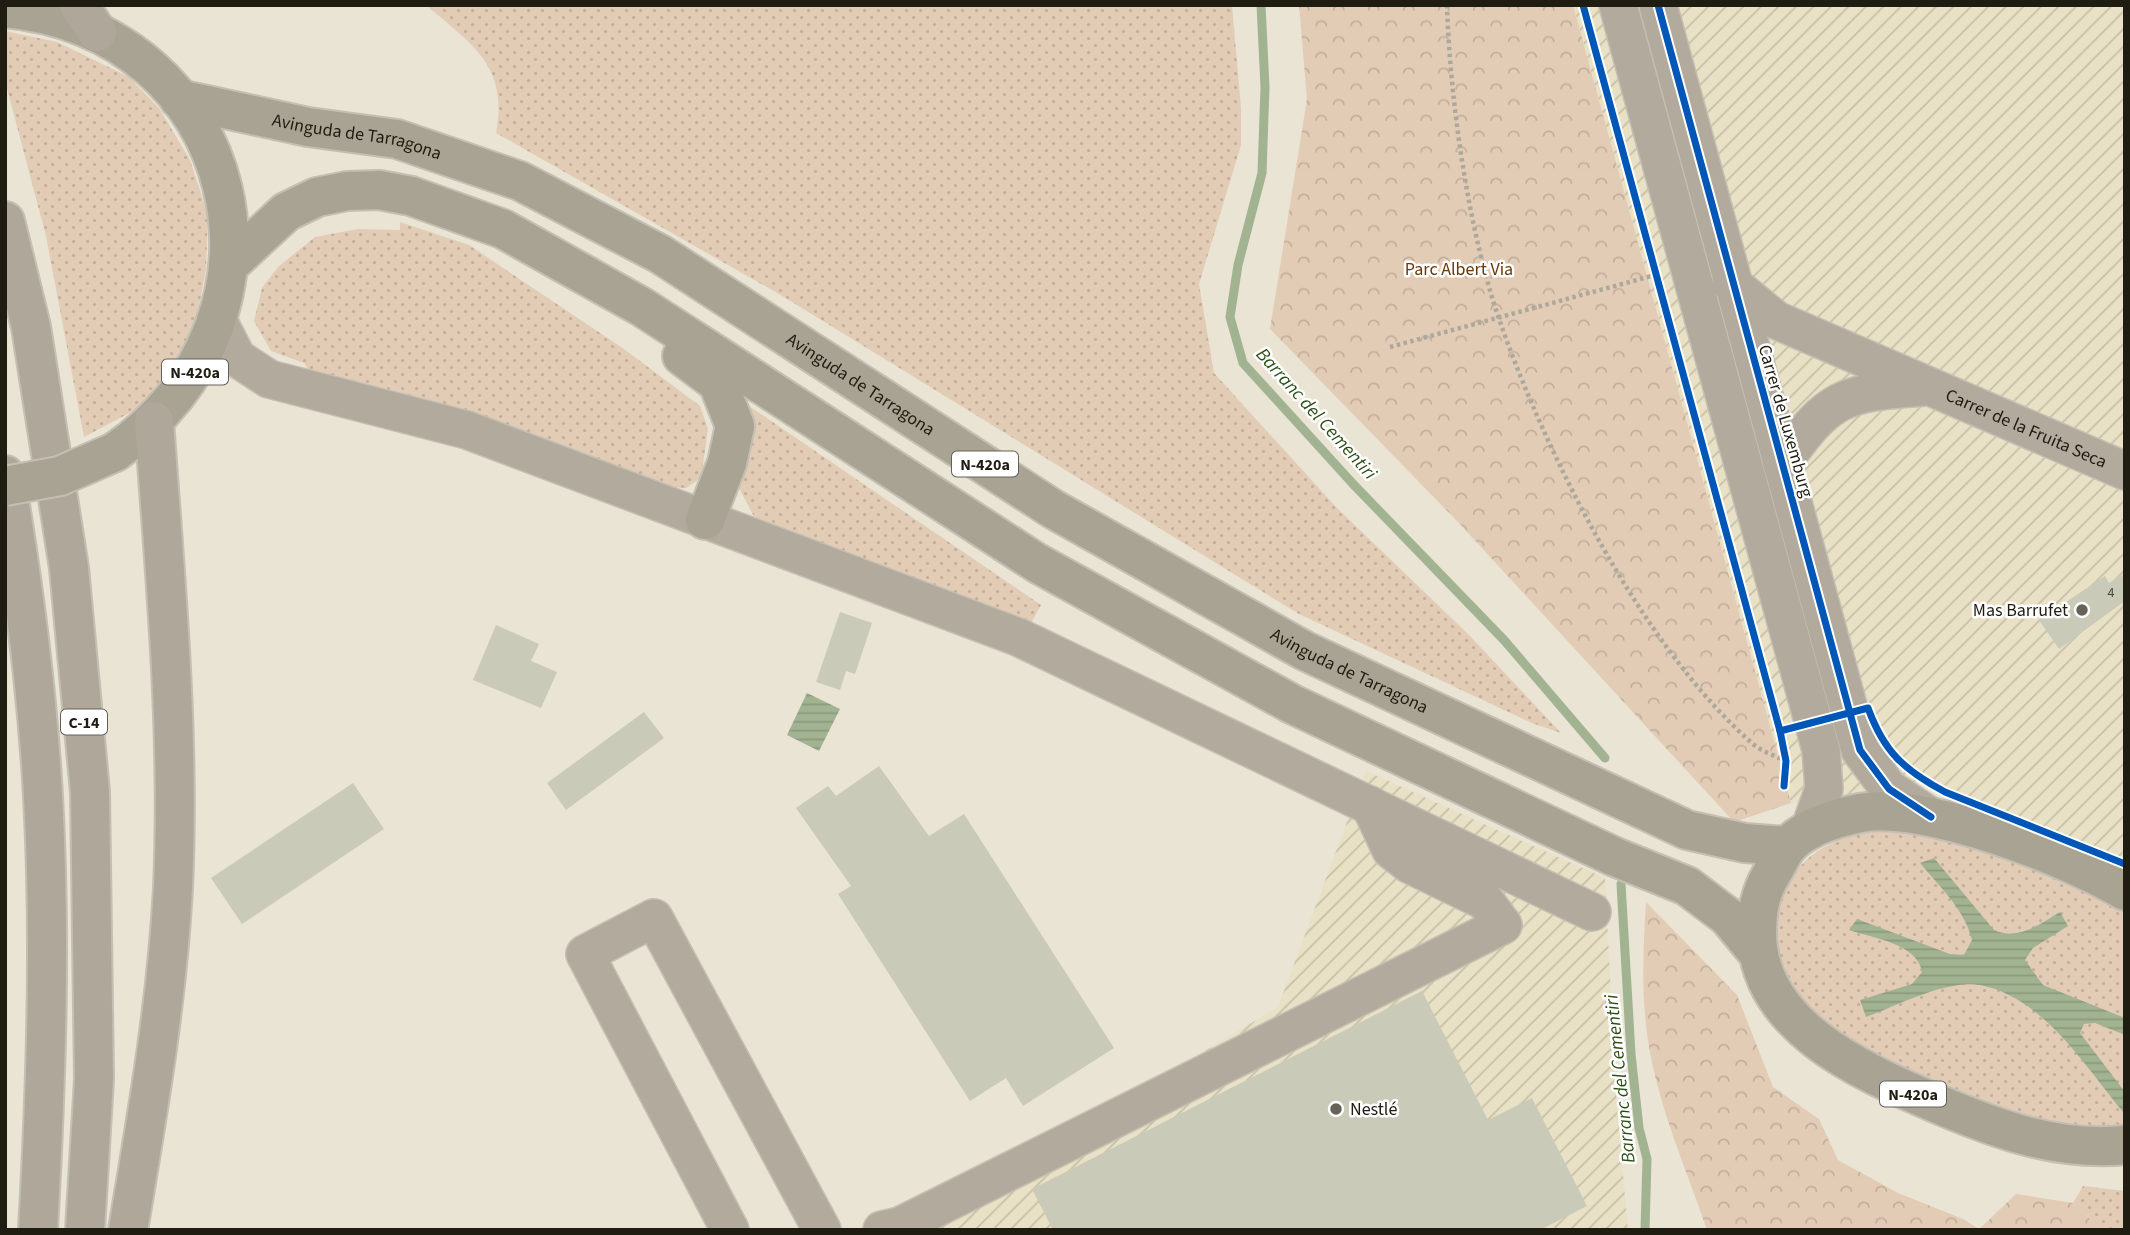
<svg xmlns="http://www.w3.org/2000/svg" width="2130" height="1235" font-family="'Source Sans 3',sans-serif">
  <defs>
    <pattern id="industrial-furrows" width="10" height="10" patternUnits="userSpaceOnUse" patternTransform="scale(1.75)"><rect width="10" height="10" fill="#e9e1c5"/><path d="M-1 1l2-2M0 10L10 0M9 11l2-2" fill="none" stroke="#c7c0a8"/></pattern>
    <pattern id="grass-dots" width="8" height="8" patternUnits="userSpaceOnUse" patternTransform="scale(1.75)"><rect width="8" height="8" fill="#e3ccb6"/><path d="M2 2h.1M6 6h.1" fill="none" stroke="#c2af9b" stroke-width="1.8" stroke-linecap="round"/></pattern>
    <pattern id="forest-crowns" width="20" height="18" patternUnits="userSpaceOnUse" patternTransform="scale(1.75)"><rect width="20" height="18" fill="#e3ccb6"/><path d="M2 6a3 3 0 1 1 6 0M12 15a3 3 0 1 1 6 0" fill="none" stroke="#c2af9b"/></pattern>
    <pattern id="water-rules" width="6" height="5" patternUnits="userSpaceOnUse" patternTransform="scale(1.75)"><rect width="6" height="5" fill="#a2b392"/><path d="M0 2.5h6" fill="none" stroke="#8b997d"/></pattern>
  </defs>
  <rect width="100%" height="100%" fill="#e9e4d3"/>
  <g fill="url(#industrial-furrows)">
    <path d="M1573 5H2125V862L1925 783 1791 803Z"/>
    <path d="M1366 771 1605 878 1616 1096 1628 1230H907L1278 1007Z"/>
  </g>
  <g fill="url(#grass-dots)">
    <path d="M426 5H1232L1241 108V145L1199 284 1214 373 1337 508 1470 636 1561 733 1532 723 1299 614 779 294 496 133C509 65 471 44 426 5Z"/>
    <path d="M5 31 57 42 129 77 159 108 190 160 208 215 206 270 195 326 169 372 139 408 84 437 46 236 5 81Z"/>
    <path d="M400 222 469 245 624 349 700 406 708 429 701 478 686 488 668 487 312 374 304 363 271 351 254 321 262 288 278 267 315 237 358 229 400 230Z"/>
    <path d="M749 406 1041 605 1029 627 772 532 753 515 739 488 749 433Z"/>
    <path d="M1883 831C1967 836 2054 869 2125 914V1128C2107 1128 2089 1129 2071 1127 2000 1118 1867 1064 1814 1015 1794 996 1782 974 1777 947 1774 926 1774 903 1786 885 1809 848 1841 834 1883 831Z"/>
    <path d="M2083 1186 2125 1191V1230H2101L2073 1203Z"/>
  </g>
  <g fill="url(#forest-crowns)">
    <path d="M1299 5H1573L1791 803 1734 822 1458 522 1270 329 1307 99Z"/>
    <path d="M1646 902 1737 995 1773 1087 1819 1119 1838 1160 1898 1193 1963 1219 1979 1229 2016 1194 2073 1203 2101 1230H1707C1686 1168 1658 1106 1648 1041 1641 995 1643 949 1646 902Z"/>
  </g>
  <g fill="url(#water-rules)">
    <path d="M807 693 840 709 819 751 787 735Z"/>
    <path d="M1934 858 1994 930C2019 941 2038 925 2060 912L2068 926 2033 948 2025 960 2043 985 2125 1018V1035L2095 1023 2084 1024 2080 1033 2125 1092 2123 1112C2085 1066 2043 997 1980 985 1947 979 1896 1006 1866 1017L1860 1000 1912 984 1922 972C1918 944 1873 938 1849 930L1857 919 1950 954 1964 955 1972 940C1965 910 1940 887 1920 863Z"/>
  </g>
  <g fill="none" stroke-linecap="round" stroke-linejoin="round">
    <g stroke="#a2b392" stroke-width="9">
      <path d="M1261 5 1265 87 1262 173 1238 265 1230 317 1243 363 1354 485 1504 640 1605 758"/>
      <path d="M1621 884 1631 1054 1639 1128 1647 1159 1645 1230"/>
    </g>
  </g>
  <g fill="#cacab9">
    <path d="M2125 574V601L2059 649 2039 620 2105 576 2109 583Z"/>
    <path d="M840 612 872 623 855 674 846 671 840 690 816 682Z"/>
    <path d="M496 625 539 644 531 661 557 672 541 708 473 680Z"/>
    <path d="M644 712 664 738 566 810 547 783Z"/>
    <path d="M879 766 929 836 964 814 1114 1048 1023 1106 1006 1078 970 1101 838 894 851 886 796 808 828 786 836 796Z"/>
    <path d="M353 783 384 829 242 924 211 878Z"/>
    <path d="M1422 991 1488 1120 1532 1098 1587 1206 1540 1230H1053L1032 1189Z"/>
  </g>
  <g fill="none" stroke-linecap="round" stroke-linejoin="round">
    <g stroke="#c3bfb2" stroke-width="40">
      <g id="minor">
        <path d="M1618 5 1821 750 1824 789 1809 831"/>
        <path d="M1658 5 1860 750 1889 789 1931 817"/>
        <path id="s1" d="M1731 283 1776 320 2125 471"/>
        <path d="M218 321 237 358 269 379 467 430 1018 637 1592 912"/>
        <path d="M1782 464C1829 396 1843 393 1923 387"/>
        <path d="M730 1230 585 954 654 918 822 1230"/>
        <path d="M882 1230 900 1226 1503 925 1485 901 1409 864 1391 850 1370 805"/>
      </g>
    </g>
    <g stroke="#c3bfb2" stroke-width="42">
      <g id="major">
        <path d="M5 8C243 30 310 316 115 452"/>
        <path id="s2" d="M179 99 308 127 397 139 520 181 660 254 1053 509 1305 651 1687 830 1745 843 1788 846"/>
        <path d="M229 265 286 212 317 197 347 191 379 190 411 196 503 229 642 307 1037 563 1292 704 1615 857 1687 886 1728 917 1757 952"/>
        <path d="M682 356 718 383 735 426 727 463 705 520"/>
        <path d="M2125 891C2069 857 1924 801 1860 813 1836 818 1805 827 1788 846 1782 853 1777 865 1772 873 1760 893 1757 910 1757 933 1757 1025 1859 1070 1931 1101 1993 1128 2057 1152 2125 1145"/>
      </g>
    </g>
    <g stroke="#c3bfb2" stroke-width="42">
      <g id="highway">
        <path d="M79 5 97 32"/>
        <path d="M5 221 31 327 69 568 90 792 94 1079 85 1230"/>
        <path d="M5 475C23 581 37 689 43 796 51 940 46 1086 38 1230"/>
        <path d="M128 1230C147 1116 167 1003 173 888 180 732 165 576 154 421"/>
      </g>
    </g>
    <g stroke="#ada89b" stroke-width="4.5" stroke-dasharray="3.5 3.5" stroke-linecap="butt">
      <path d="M1447 5C1450 101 1468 228 1499 319 1547 457 1643 648 1753 744 1762 752 1776 756 1786 761"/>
      <path d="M1390 347 1659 274"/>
    </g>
    <use href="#minor" stroke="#b2aa9c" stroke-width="37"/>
    <use href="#major" stroke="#a9a393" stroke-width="38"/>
    <use href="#highway" stroke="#afa89a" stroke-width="38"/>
    <g stroke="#c3bfb2" stroke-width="42" stroke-linecap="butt">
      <path id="major-bridge" d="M5 486 60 476 115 452"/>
    </g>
    <use href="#major-bridge" stroke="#a9a393" stroke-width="38"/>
    <g stroke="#fff" stroke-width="11">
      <g id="cycleway">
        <path d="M1583 5 1780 731 1786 761 1784 786"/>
        <path d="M1658 5 1860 750 1889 789 1931 817"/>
        <path d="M1780 731 1868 708C1884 752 1904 770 1945 792L2125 864"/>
      </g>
    </g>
    <use href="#cycleway" stroke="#0057b8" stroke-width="7"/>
  </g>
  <g fill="#666255" stroke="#fff" stroke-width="2.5">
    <circle cx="2082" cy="610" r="7"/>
    <circle cx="1336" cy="1109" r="7"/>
  </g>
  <g text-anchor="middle" stroke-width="5" stroke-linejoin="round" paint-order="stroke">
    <g font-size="14" fill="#4a483b">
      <text x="2111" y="597">4</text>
    </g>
    <g fill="#fff" stroke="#626058" stroke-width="2">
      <rect x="162" y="359.5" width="66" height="25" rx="5"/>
      <rect x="952" y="451.5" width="66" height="25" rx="5"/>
      <rect x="61" y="709.5" width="46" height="25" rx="5"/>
      <rect x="1880" y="1081.5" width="66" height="25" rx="5"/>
    </g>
    <g font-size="16" font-weight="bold" fill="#1f1c11">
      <text x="195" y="378">N-420a</text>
      <text x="985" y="470">N-420a</text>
      <text x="84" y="728">C-14</text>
      <text x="1913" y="1100">N-420a</text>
    </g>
    <g font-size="18" fill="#1f1c11" stroke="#fff">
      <text dy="6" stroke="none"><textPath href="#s2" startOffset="182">Avinguda de Tarragona</textPath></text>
      <text dy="6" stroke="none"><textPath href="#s2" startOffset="749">Avinguda de Tarragona</textPath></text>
      <text transform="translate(1786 421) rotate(74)" y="6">Carrer de Luxemburg</text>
      <text dy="6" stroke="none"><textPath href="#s1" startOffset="331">Carrer de la Fruita Seca</textPath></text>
      <text dy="6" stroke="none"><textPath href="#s2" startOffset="1316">Avinguda de Tarragona</textPath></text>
    </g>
    <g font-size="18" fill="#6c3705" stroke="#fff">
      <text x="1459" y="275">Parc Albert Via</text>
    </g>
    <g font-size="18" fill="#1f1c11" stroke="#fff" text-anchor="end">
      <text x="2068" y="616">Mas Barrufet</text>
      <text x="1350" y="1115" text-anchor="start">Nestlé</text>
    </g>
    <g font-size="19" font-style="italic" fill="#2d5016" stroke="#fff">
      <text transform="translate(1317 413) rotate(48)" y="7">Barranc del Cementiri</text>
      <text transform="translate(1619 1079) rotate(-96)" y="7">Barranc del Cementiri</text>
    </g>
  </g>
  <rect width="2130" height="1235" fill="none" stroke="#1f1c11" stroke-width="14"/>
</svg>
